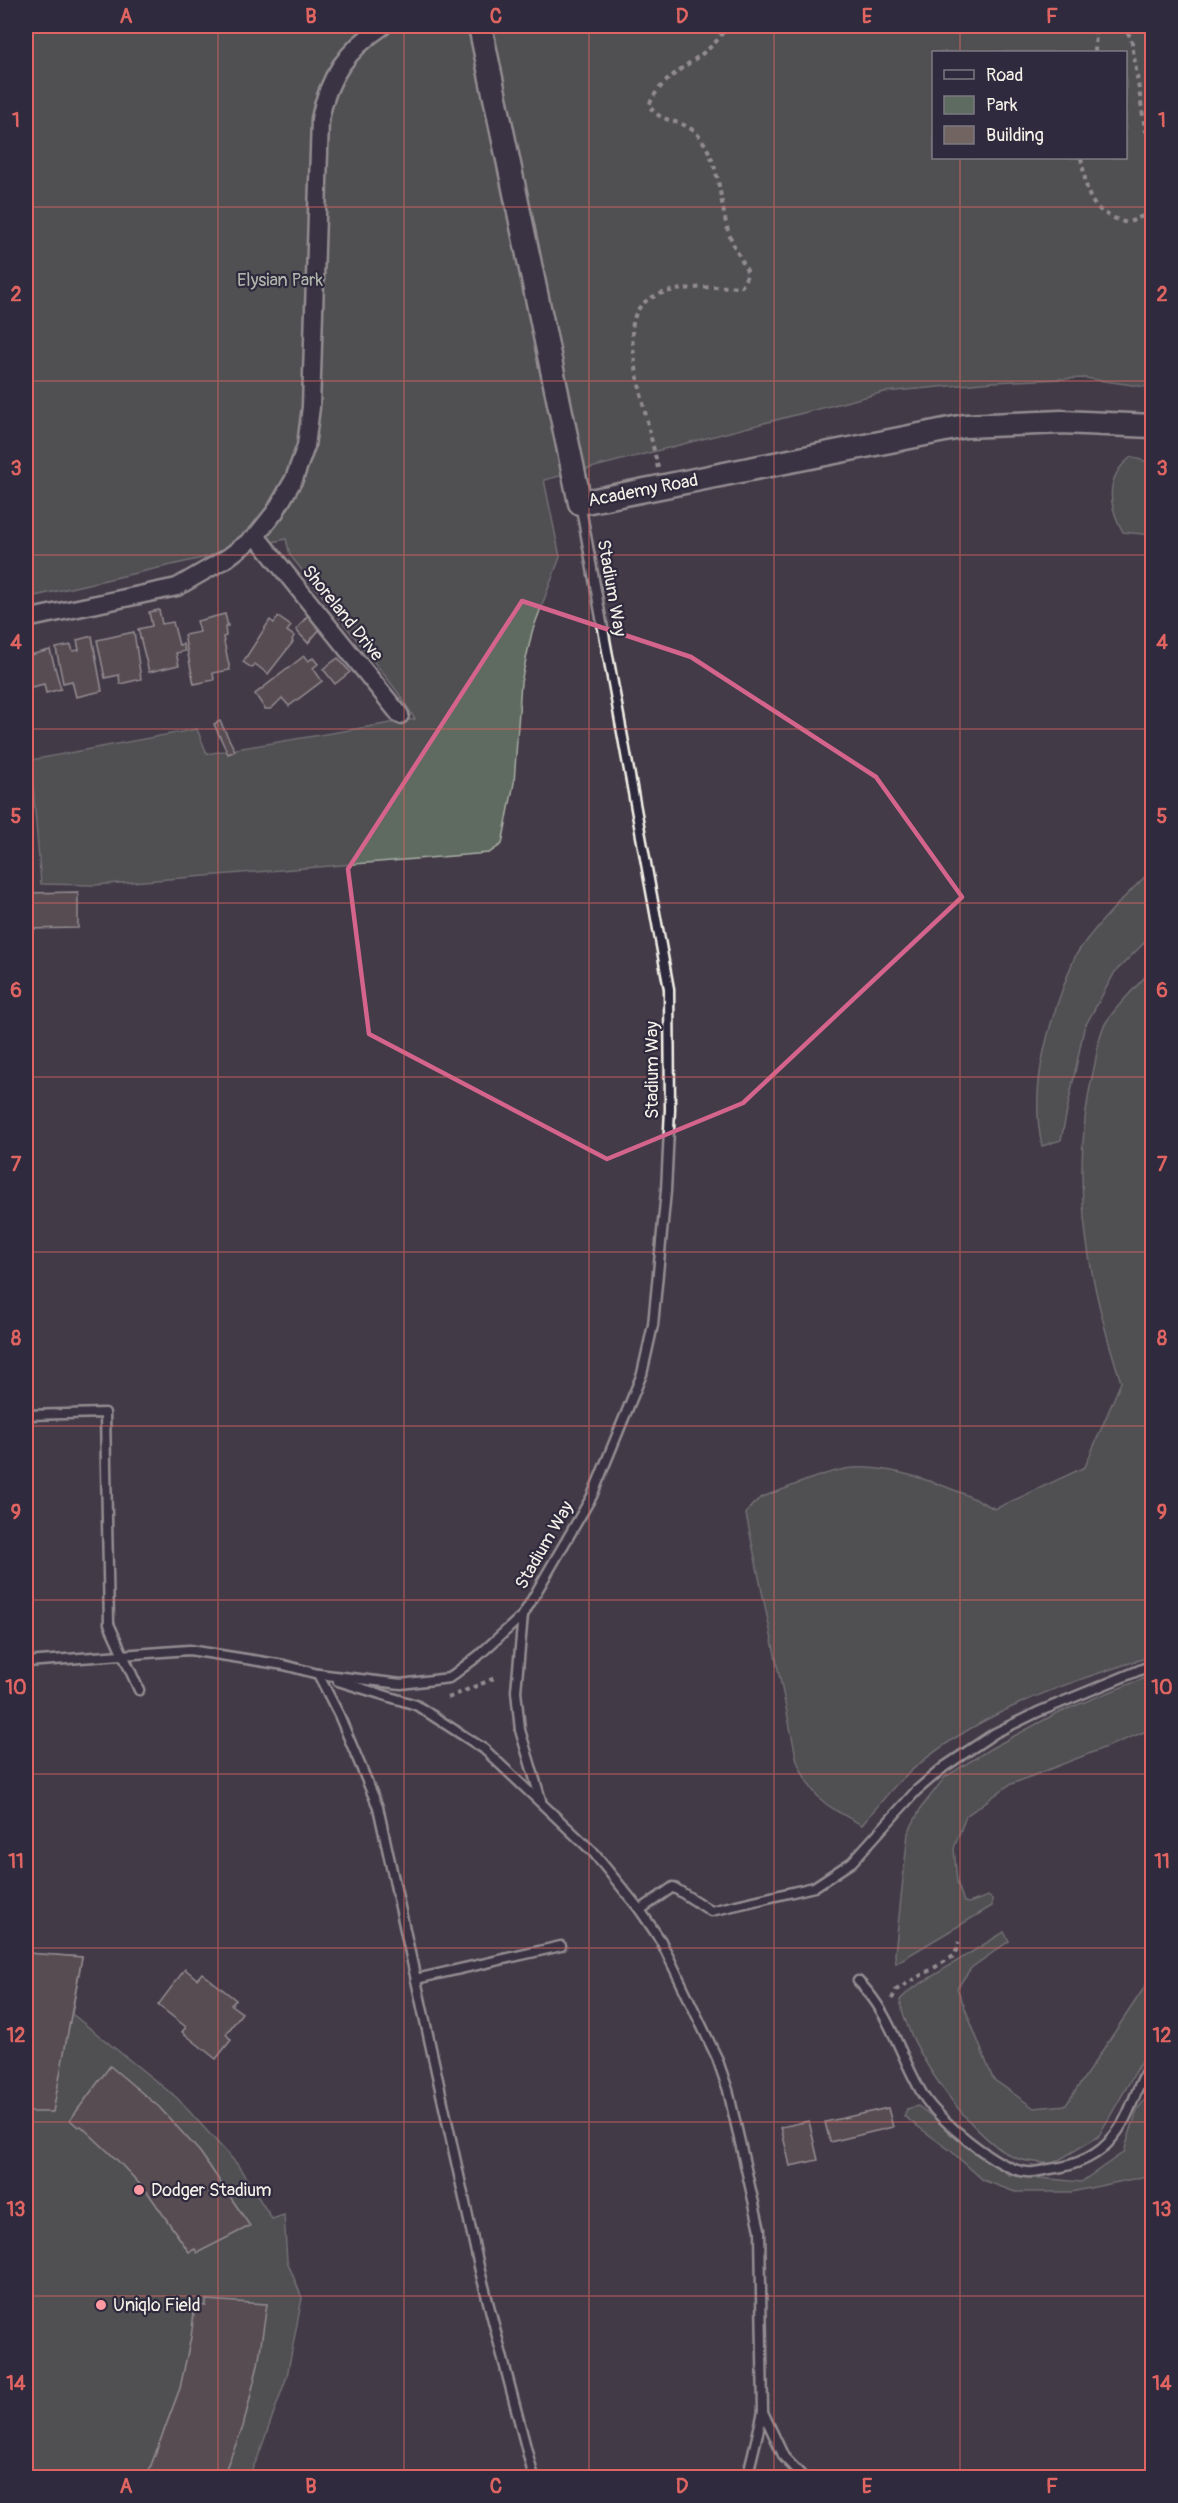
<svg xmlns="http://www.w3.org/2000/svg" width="1178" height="2503" font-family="Pangolin,sans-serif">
  <rect width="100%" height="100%" fill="#433b48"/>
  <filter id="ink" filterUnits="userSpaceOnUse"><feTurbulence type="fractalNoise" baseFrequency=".0167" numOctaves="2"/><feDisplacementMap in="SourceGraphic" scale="12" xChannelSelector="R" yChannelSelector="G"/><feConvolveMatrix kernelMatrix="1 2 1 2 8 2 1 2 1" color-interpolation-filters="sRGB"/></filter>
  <g filter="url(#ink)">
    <g fill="#5e6b61" stroke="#a9aea4" stroke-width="1.5" fill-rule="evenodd">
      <path d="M26 26H1152V388L1085 378 993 382 884 392 544 480 560 557 532 632 521 682 514 783 502 844 489 853 95 885 41 884 31 760 197 729 207 754 415 719 397 691 290 555 286 539 26 598ZM934 52H1126V158H934Z"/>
      <path d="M1131 457 1152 463V535L1123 532C1108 505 1104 478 1131 457Z"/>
      <path d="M1152 870V935L1115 972 1084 1028 1061 1140 1042 1146C1030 1092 1045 1036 1064 985 1068 976 1071 964 1076 955 1091 930 1130 891 1152 870Z"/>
      <path d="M1152 969V1656C1063 1684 970 1714 901 1780 887 1793 875 1810 862 1825 825 1805 814 1801 797 1761L746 1514C756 1496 768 1495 787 1488 804 1481 836 1469 854 1468 897 1466 958 1489 995 1509L1085 1467 1121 1382C1087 1277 1068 1178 1094 1068 1097 1055 1098 1036 1105 1024 1117 1004 1137 987 1152 969Z"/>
      <path d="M1152 1675V1729L1009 1785 966 1816 954 1848 957 1882 964 1902 969 1903 988 1896 992 1899V1906L896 1963 895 1954 908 1833 921 1808 945 1777 990 1749 1057 1713Z"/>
      <path d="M1004 1932 1009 1941 971 1968 957 1988 993 2079 1034 2108 1066 2105 1152 1976V2043L1098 2137 1052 2164C1040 2162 1021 2162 1011 2156 967 2132 908 2049 900 2000L910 1990Z"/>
      <path d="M26 1953 82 1957 72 2014 177 2098 237 2164 272 2219 284 2215 287 2261 302 2298 287 2376 258 2457 248 2477 26 2478Z"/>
      <path d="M1152 2090V2175L1071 2192H1015L983 2180 951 2151 904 2116 907 2109 918 2106 1009 2175 1081 2182 1124 2152 1137 2110Z"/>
    </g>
    <g fill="#726460" stroke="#f4f1e8" stroke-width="1.5">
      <path d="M159 610 162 624 173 622 179 645 183 644 185 651 176 653 179 665 149 672 138 629 152 626 149 612Z"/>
      <path d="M225 614 228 626H225L226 636 223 637 230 670 213 673 214 680 194 684 184 635 200 632 197 621Z"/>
      <path d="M308 615 320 629 308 643 296 630Z"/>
      <path d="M278 617 291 626 287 631 294 636 292 640 293 642 268 674 255 664 252 668 243 662 270 620 274 623Z"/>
      <path d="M134 632 141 679 120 684 119 675 105 678 97 640Z"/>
      <path d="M92 636 102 691 76 697 72 681 63 683 56 648 71 645 73 651 79 650 77 640Z"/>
      <path d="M50 650 61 689 46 693 44 684 28 688 26 656Z"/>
      <path d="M304 656 308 661 313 658 318 664 313 668 322 681 289 706 282 698 271 709H265L255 694Z"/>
      <path d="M338 658 350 672 335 684 323 669Z"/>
      <path d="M220 721 235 751 228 754 214 724Z"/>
      <path d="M78 892V928L26 929V893Z"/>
      <path d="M26 1953 82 1957 53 2112H26Z"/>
      <path d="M185 1969 197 1979 202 1973 236 2000 231 2005 242 2013 226 2034 231 2040 216 2059 182 2032 186 2027 158 2005Z"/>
      <path d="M110 2066 159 2107 200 2152 250 2226 197 2253 195 2249 189 2252 148 2193 119 2162 81 2126 78 2127 70 2120Z"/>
      <path d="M888 2108 893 2127 830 2142 825 2122Z"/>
      <path d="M809 2121 818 2160 790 2166 781 2127Z"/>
      <path d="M206 2300 267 2304 258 2365 243 2427 222 2478H150L147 2476 180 2388 191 2337 195 2305 206 2306Z"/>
      <path d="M26 2465 44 2478H26Z"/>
    </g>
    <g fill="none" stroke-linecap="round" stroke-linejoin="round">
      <g stroke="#f4f1e8" stroke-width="13">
        <g id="service">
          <path d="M26 1415 105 1413 109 1624 139 1690"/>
          <path d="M523 1615 516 1691 520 1730 541 1800"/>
          <path d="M26 1662 189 1650 284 1665 318 1674 339 1715 378 1807 480 2271 534 2478"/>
          <path d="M318 1674 401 1684 449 1678 478 1656 523 1615 592 1496 642 1374 653 1325 666 1191 670 1109 669 989 580 503"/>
          <path d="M338 1681 416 1705 484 1749 593 1852 640 1910 661 1941 717 2058 728 2090 760 2230 763 2412 747 2478"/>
          <path d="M640 1910 673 1887 711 1911 814 1887 852 1862 916 1791 944 1767 995 1733 1038 1712 1152 1665"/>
          <path d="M416 1979 561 1946"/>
          <path d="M858 1981C891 2013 900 2057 923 2095 937 2119 998 2170 1027 2172 1034 2173 1043 2170 1050 2169 1073 2166 1098 2157 1113 2137 1132 2115 1136 2084 1152 2061"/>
          <path d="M763 2412 784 2457 804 2478"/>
        </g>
      </g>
      <g stroke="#f4f1e8" stroke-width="21">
        <g id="minor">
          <path d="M256 536 400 715"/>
          <path d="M26 619 177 587 227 558 256 536 275 512 294 479 306 446 311 407 320 119C328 77 347 50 383 26"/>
        </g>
      </g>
      <g stroke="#f4f1e8" stroke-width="27">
        <path id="secondary" d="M480 26 580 503 965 426 1062 422 1152 426"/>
      </g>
      <g stroke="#f4f1e8" stroke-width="4" stroke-dasharray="4.5 4.5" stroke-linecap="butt">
        <path d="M1121 26 1131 37 1145 129 1152 140"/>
        <path d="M1095 52 1096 26"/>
        <path d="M1081 158C1089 196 1085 209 1127 223L1145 215 1152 207"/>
        <path d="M658 468C652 439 627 347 633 323 635 312 641 303 651 298 673 285 716 288 742 286L748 273C741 258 731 243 727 227 719 196 719 155 695 132 680 118 663 125 649 106 662 69 718 55 725 26"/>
        <path d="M448 1698 497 1677"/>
        <path d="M892 1999 896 1990 954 1956 959 1942"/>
      </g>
      <use href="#service" stroke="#2f2a3d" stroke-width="8"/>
      <use href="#minor" stroke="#2f2a3d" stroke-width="16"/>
      <use href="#secondary" stroke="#2f2a3d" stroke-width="22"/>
    </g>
  </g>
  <path d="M0 0H1178V2503H0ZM522 601 691 657 876 777 962 897 743 1103 607 1159 369 1034 348 869Z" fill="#433b48" fill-opacity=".55" fill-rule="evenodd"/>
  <path fill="none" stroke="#d4648c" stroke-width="4.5" stroke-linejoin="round" d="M522 601 691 657 876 777 962 897 743 1103 607 1159 369 1034 348 869Z"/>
  <path fill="none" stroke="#df6462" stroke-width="1.5" stroke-opacity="0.55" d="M218 26V2478M404 26V2478M589 26V2478M774 26V2478M960 26V52M960 158V2478M26 207H1152M26 381H1152M26 555H1152M26 729H1152M26 903H1152M26 1077H1152M26 1252H1152M26 1426H1152M26 1600H1152M26 1774H1152M26 1948H1152M26 2122H1152M26 2296H1152"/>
  <g fill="#ff9aa2" stroke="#2f2a3d" stroke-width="2">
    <circle cx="139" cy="2190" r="6"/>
    <circle cx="101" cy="2305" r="6"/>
  </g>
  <g text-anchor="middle" stroke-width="4.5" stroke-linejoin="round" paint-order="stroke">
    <g font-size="18" fill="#b0b5ab" stroke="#2f2a3d">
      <text x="280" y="286">Elysian Park</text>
    </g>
    <g font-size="18" fill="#f4f1e8" stroke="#2f2a3d">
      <text transform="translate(643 490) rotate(-11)" y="6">Academy Road</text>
      <text transform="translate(612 588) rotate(80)" y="6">Stadium Way</text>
      <text transform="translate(343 613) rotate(51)" y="6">Shoreland Drive</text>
      <text transform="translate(652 1070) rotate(-90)" y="6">Stadium Way</text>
      <text transform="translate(544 1545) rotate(-60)" y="6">Stadium Way</text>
    </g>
    <g font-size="18" fill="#f4f1e8" stroke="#2f2a3d" text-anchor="start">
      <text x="151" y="2196">Dodger Stadium</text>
      <text x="113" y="2311">Uniqlo Field</text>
    </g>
  </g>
  <rect width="1178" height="2503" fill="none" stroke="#2f2a3d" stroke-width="66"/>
  <rect x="932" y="51" width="195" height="108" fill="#2f2a3d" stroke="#7e7a81" stroke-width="1.5"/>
  <rect x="944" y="70" width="30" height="9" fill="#2f2a3d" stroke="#7e7a81" stroke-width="1.5"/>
  <text x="986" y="81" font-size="18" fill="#f4f1e8">Road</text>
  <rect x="944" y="96" width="30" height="18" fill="#5e6b61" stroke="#7e7a81" stroke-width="1.5"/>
  <text x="986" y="111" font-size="18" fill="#f4f1e8">Park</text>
  <rect x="944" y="126" width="30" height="18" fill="#726460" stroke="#7e7a81" stroke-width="1.5"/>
  <text x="986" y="141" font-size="18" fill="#f4f1e8">Building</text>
  <rect x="33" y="33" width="1112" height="2437" fill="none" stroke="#df6462" stroke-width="2"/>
  <g font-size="20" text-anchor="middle" font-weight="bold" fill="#df6462">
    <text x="126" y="23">A</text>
    <text x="311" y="23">B</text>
    <text x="496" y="23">C</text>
    <text x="682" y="23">D</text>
    <text x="867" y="23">E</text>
    <text x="1052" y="23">F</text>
    <text x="16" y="127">1</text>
    <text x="1162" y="127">1</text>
    <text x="16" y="301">2</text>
    <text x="1162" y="301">2</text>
    <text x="16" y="475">3</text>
    <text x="1162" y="475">3</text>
    <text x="16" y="649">4</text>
    <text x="1162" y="649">4</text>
    <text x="16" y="823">5</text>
    <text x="1162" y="823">5</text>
    <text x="16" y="997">6</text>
    <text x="1162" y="997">6</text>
    <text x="16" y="1171">7</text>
    <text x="1162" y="1171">7</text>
    <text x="16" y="1345">8</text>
    <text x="1162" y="1345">8</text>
    <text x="16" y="1519">9</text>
    <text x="1162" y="1519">9</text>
    <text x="16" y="1694">10</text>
    <text x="1162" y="1694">10</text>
    <text x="16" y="1868">11</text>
    <text x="1162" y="1868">11</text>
    <text x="16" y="2042">12</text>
    <text x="1162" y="2042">12</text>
    <text x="16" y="2216">13</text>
    <text x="1162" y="2216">13</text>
    <text x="16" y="2390">14</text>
    <text x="1162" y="2390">14</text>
    <text x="126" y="2493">A</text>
    <text x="311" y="2493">B</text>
    <text x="496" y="2493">C</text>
    <text x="682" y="2493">D</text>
    <text x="867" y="2493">E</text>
    <text x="1052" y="2493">F</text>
  </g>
</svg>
